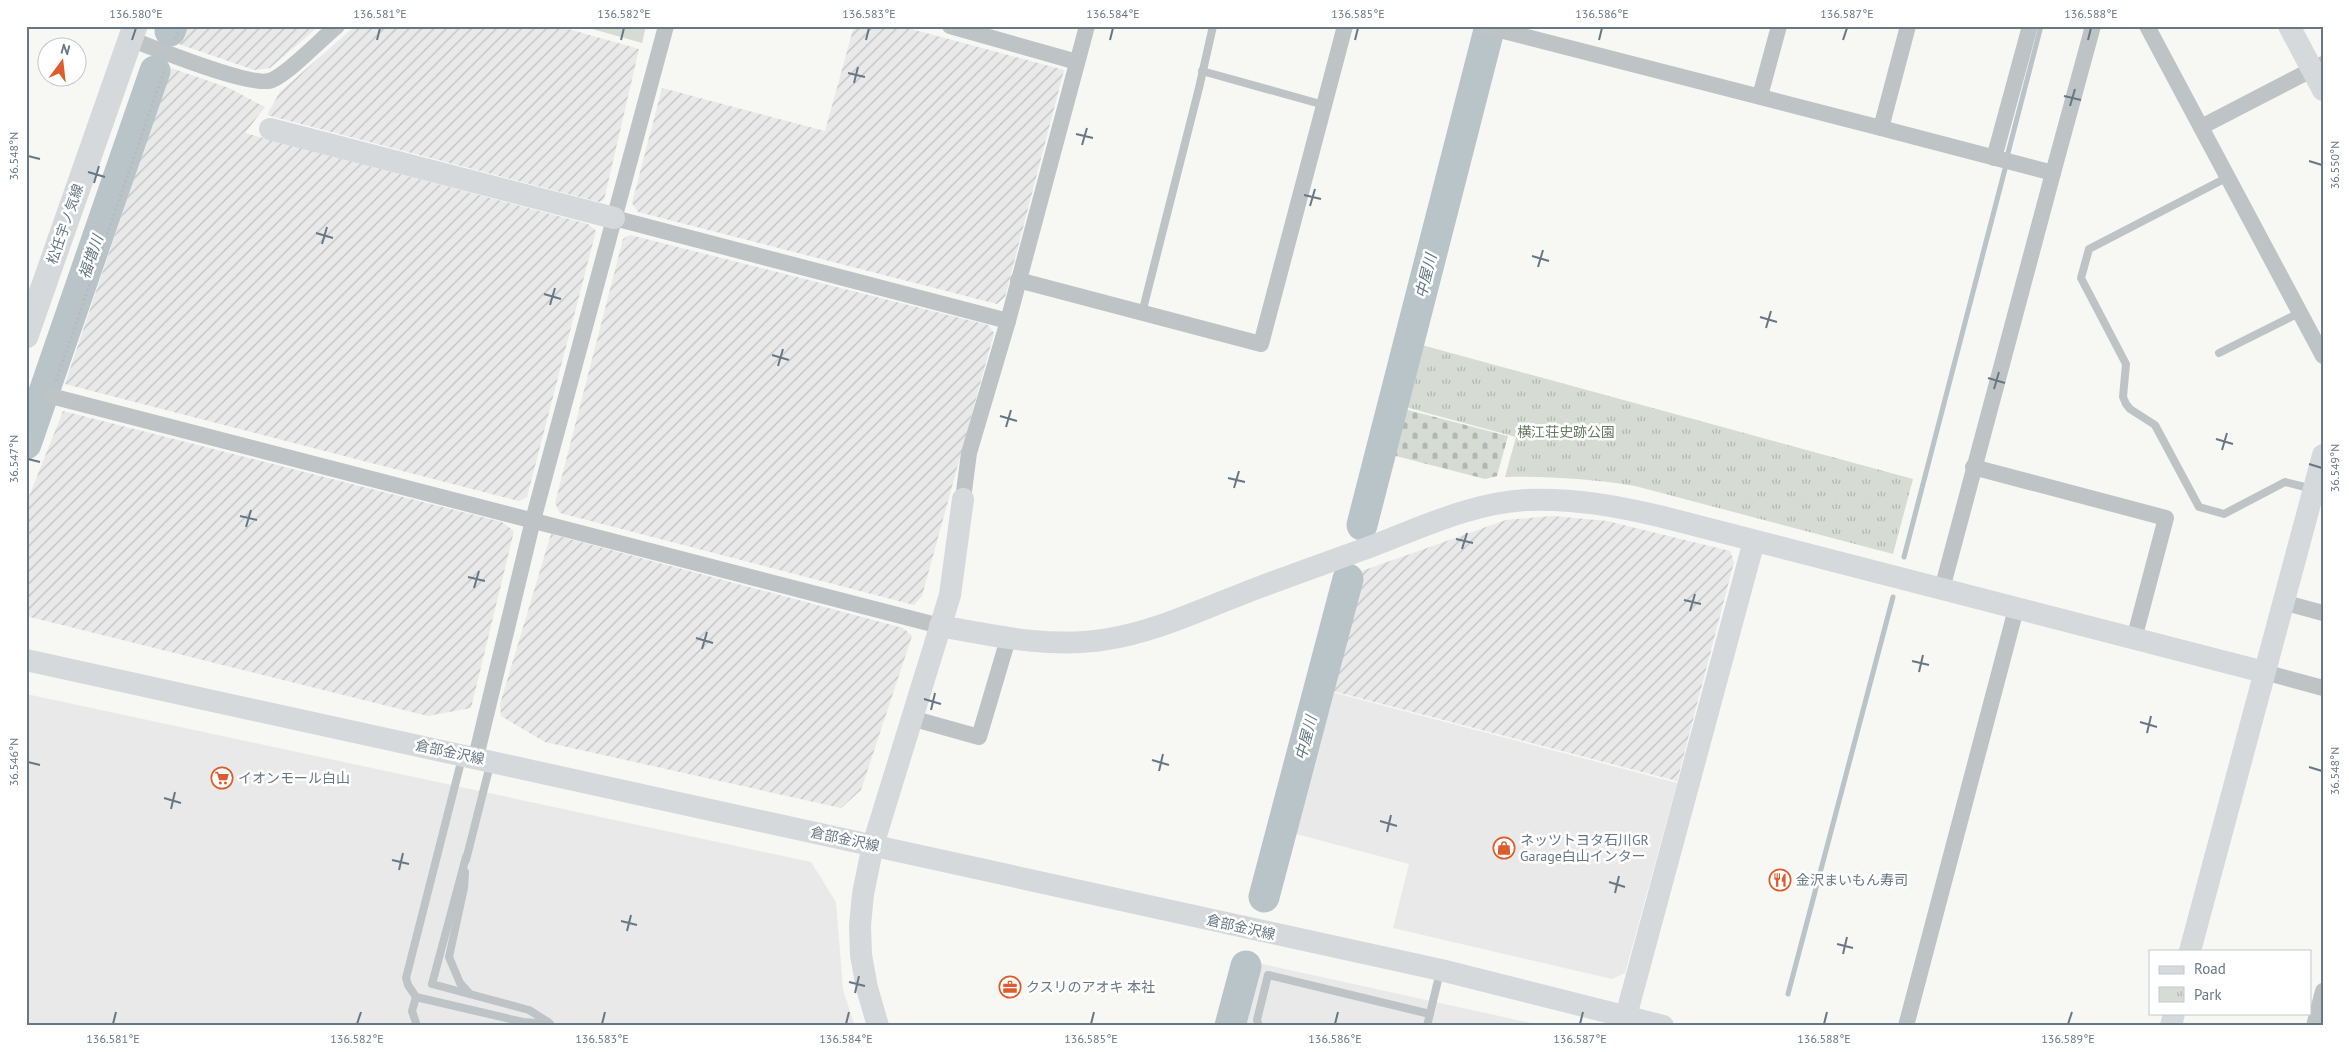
<svg xmlns="http://www.w3.org/2000/svg" width="2349" height="1052" font-family="'PT Sans','Noto Sans JP',sans-serif">
  <defs>
    <pattern id="industrial-furrows" width="10" height="10" patternUnits="userSpaceOnUse" patternTransform="scale(1.25)"><rect width="10" height="10" fill="#e8e9e8"/><path d="M-1 1l2-2M0 10L10 0M9 11l2-2" fill="none" stroke="#c0c2c2"/></pattern>
    <pattern id="cemetery-stones" width="16" height="16" patternUnits="userSpaceOnUse" patternTransform="scale(1.25)"><rect width="16" height="16" fill="#d6dcd4"/><path d="M2 7V4a2 2 0 0 1 4 0v3zM10 15v-3a2 2 0 0 1 4 0v3z" fill="#b1b7b2"/></pattern>
    <pattern id="park-tufts" width="24" height="20" patternUnits="userSpaceOnUse" patternTransform="scale(1.25)"><rect width="24" height="20" fill="#d6dcd4"/><path d="M3 7l-1-3M5 7V3M7 7l1-3M15 17l-1-3M17 17v-4M19 17l1-3" fill="none" stroke="#b1b7b2"/></pattern>
  </defs>
  <rect width="100%" height="100%" fill="#f7f7f4"/>
  <g fill="#e8e9e8">
    <path d="M1324 690 1677 783 1625 973 1612 979 1393 928 1409 864 1289 832Z"/>
    <path d="M26 694 811 862 836 902 843 990 855 1026H26Z"/>
    <path d="M1258 963 1531 1023 1543 1026H1240Z"/>
  </g>
  <g fill="url(#industrial-furrows)">
    <path d="M185 26H319L270 68 254 70 179 44Z"/>
    <path d="M355 26H558L639 49 604 200 599 202 267 115 280 92Z"/>
    <path d="M854 26H900L1064 70 1005 297 997 304 638 212 632 203 662 88 825 131Z"/>
    <path d="M171 68 229 88 265 107 245 133 588 224 596 231 527 497 519 501 65 384Z"/>
    <path d="M630 235 988 325 994 333 922 596 914 605 560 513 555 503 623 239Z"/>
    <path d="M63 411 502 522 514 531 471 708 428 716 26 616V504Z"/>
    <path d="M1553 516 1607 521 1730 551 1734 562 1677 781 1325 689 1356 573 1506 520Z"/>
    <path d="M551 534 903 628 912 636 861 790 841 808 545 742 501 716 500 704Z"/>
  </g>
  <path fill="url(#cemetery-stones)" d="M1404 409 1508 436 1497 476 1485 479 1392 455Z"/>
  <path fill="url(#park-tufts)" d="M1422 345 1913 479 1893 554 1635 486C1592 479 1549 476 1505 477L1516 437 1405 407Z"/>
  <path fill="#d6dcd4" d="M582 26H646L642 43Z"/>
  <g fill="none" stroke-linecap="round" stroke-linejoin="round">
    <g stroke="#b9c4c9" stroke-width="5">
      <path d="M2008 153 2041 26"/>
      <path d="M1904 557 2005 169"/>
      <path d="M1788 994 1893 597"/>
    </g>
    <g stroke="#b9c4c9" stroke-width="31">
      <path d="M170 31 172 26"/>
      <path d="M26 444 155 71"/>
      <path d="M1362 525 1490 26"/>
      <path d="M1264 897 1348 579"/>
      <path d="M1230 1026 1246 966"/>
    </g>
    <g stroke="#b9bcbe" stroke-width="3" stroke-dasharray="2.5 2.5" stroke-linecap="butt">
      <path d="M175 39 180 26"/>
      <path d="M56 381 165 68"/>
    </g>
    <g stroke="#bec3c6" stroke-width="8">
      <path d="M1202 71 1324 105"/>
      <path d="M2228 177 2089 249 2081 278 2126 364 2123 397 2126 404 2130 409 2155 425 2199 507 2224 514 2285 482 2313 489"/>
      <path d="M1142 313 1199 88 1213 26"/>
      <path d="M2219 353 2299 313"/>
      <path d="M462 758 406 978 408 985 416 997 523 1022 550 1024"/>
      <path d="M466 857 432 984 529 1010 548 1022"/>
      <path d="M466 860 490 765"/>
      <path d="M465 872 464 888 449 957 460 983 469 993"/>
      <path d="M416 997 412 1011 417 1026"/>
      <path d="M1259 1026 1257 1020 1268 975 1430 1014"/>
      <path d="M1427 1026 1440 972"/>
    </g>
    <g stroke="#bec3c6" stroke-width="16">
      <path d="M950 26 1077 62"/>
      <path d="M1484 26 1881 128 1908 26"/>
      <path d="M2147 26 2323 356"/>
      <path d="M130 39C154 48 254 89 272 80 290 72 320 40 337 26"/>
      <path d="M1760 96 1779 26"/>
      <path d="M2201 127 2323 64"/>
      <path d="M1881 128 2053 173 2093 26"/>
      <path d="M1994 158 2030 26"/>
      <path d="M614 218 1008 321"/>
      <path d="M1018 280 1261 344 1345 26"/>
      <path d="M51 396 940 626"/>
      <path d="M1973 467 2166 518 2134 639"/>
      <path d="M963 499 969 453 1008 321 1087 26"/>
      <path d="M1942 589 2053 173"/>
      <path d="M2282 602 2323 613"/>
      <path d="M2264 672 2323 688"/>
      <path d="M911 718 979 737 1008 639"/>
      <path d="M476 757 533 520 666 26"/>
      <path d="M1906 1026 2016 609"/>
      <path d="M2314 1026 2323 991"/>
    </g>
    <g stroke="#d5d9dc" stroke-width="22">
      <path d="M2289 26 2323 90"/>
      <path d="M270 129 614 218"/>
      <path d="M940 626C995 636 1052 649 1108 639 1153 632 1195 612 1237 596 1282 578 1329 562 1375 545 1424 526 1473 503 1526 500 1573 498 1617 506 1663 517L2264 672"/>
      <path d="M26 660 1441 970 1663 1026"/>
      <path d="M2190 951 2323 455"/>
      <path d="M1626 1016 1754 541"/>
      <path d="M878 1026 867 988 861 955 860 925 863 894 873 845 950 595 963 499"/>
      <path d="M2171 1026 2174 1013"/>
    </g>
    <path stroke="#d5d9dc" stroke-width="25" d="M26 336 135 26"/>
  </g>
  <path fill="none" stroke="#677784" stroke-width="2" d="M132 40 136 28M377 40 380 28M621 40 624 28M866 40 869 28M1110 40 1113 28M1355 40 1358 28M1599 40 1602 28M1843 40 1847 28M2088 40 2091 28M848 73 865 77M854 83 858 67M2064 96 2081 100M2070 106 2075 89M1076 134 1093 138M1082 145 1087 128M28 156 40 159M2309 161 2322 165M88 172 105 177M94 183 99 166M1304 195 1321 199M1310 206 1315 189M316 233 333 238M322 244 327 227M1532 256 1549 261M1538 267 1543 250M544 294 561 299M550 305 555 288M1760 317 1777 322M1766 328 1771 311M772 355 789 360M778 366 783 349M1988 378 2005 383M1994 389 1999 372M1000 416 1017 421M1006 427 1011 410M2216 439 2233 444M2222 450 2227 433M28 459 40 462M2309 464 2322 468M1228 478 1245 482M1234 488 1239 471M240 516 257 520M246 527 251 510M1456 539 1473 543M1462 549 1467 533M468 577 485 581M474 588 479 571M1684 600 1701 604M1690 611 1695 594M696 638 713 643M702 649 707 632M1912 661 1929 665M1919 672 1923 655M924 699 941 704M931 710 935 693M2140 722 2157 727M2147 733 2151 716M1152 760 1169 765M28 762 40 765M2309 767 2322 771M1159 771 1163 754M164 798 181 803M171 809 175 792M1380 821 1397 826M1387 832 1391 815M392 860 409 864M399 870 403 853M1609 882 1625 887M1615 893 1619 876M621 921 637 925M627 931 631 915M1837 944 1853 948M1843 954 1847 937M849 982 865 986M855 993 859 976M113 1024 116 1012M357 1024 361 1012M602 1024 605 1012M846 1024 849 1012M1091 1024 1094 1012M1335 1024 1338 1012M1580 1024 1583 1012M1824 1024 1827 1012M2068 1024 2072 1012"/>
  <defs>
    <g id="supermarket-ring" transform="scale(1.125)"><circle r="9.5" fill="#fff" stroke="#dd5c2e" stroke-width="1.5"/><path d="M-6-5.5h2.5l.6 2H6L4.5 2H-2.5L-4.4-4H-6ZM-1.5 3.2a1.3 1.3 0 1 0 .1 0ZM3 3.2a1.3 1.3 0 1 0 .1 0Z" fill="#dd5c2e"/></g>
    <g id="shop-ring" transform="scale(1.125)"><circle r="9.5" fill="#fff" stroke="#dd5c2e" stroke-width="1.5"/><path d="M-5-2.5h2.3a2.7 3.5 0 0 1 5.4 0H5L5.5 6h-11ZM-1.5-2.5h3a1.5 2.3 0 0 0-3 0Z" fill="#dd5c2e"/></g>
    <g id="restaurant-ring" transform="scale(1.125)"><circle r="9.5" fill="#fff" stroke="#dd5c2e" stroke-width="1.5"/><path d="M-5-6h1v4h1v-4h1v4h1v-4h1v5L-1.5 .5V6h-2V.5L-5-1ZM5-6V6H3V1.5H1.5Q1.5-4 5-6Z" fill="#dd5c2e"/></g>
    <g id="office-ring" transform="scale(1.125)"><circle r="9.5" fill="#fff" stroke="#dd5c2e" stroke-width="1.5"/><path d="M-6-3h4V-5.5h4V-3h4V5H-6ZM-1-4.5V-3h2v-1.5ZM-6 0V1H6V0Z" fill="#dd5c2e"/></g>
  </defs>
  <g fill-rule="evenodd">
    <use href="#supermarket-ring" x="222" y="778"/>
    <use href="#shop-ring" x="1504" y="848"/>
    <use href="#restaurant-ring" x="1780" y="880"/>
    <use href="#office-ring" x="1010" y="987"/>
  </g>
  <g text-anchor="middle" stroke-width="5" stroke-linejoin="round" paint-order="stroke">
    <g font-size="14" fill="#677784" stroke="#fff">
      <text transform="translate(65 224) rotate(-71)" y="5">松任宇ノ気線</text>
      <text transform="translate(450 752) rotate(12)" y="5">倉部金沢線</text>
      <text transform="translate(845 839) rotate(12)" y="5">倉部金沢線</text>
      <text transform="translate(1241 927) rotate(13)" y="5">倉部金沢線</text>
    </g>
    <g font-size="14" fill="#667762" stroke="#fff">
      <text x="1566" y="437">横江荘史跡公園</text>
    </g>
    <g font-size="14" fill="#677784" stroke="#fff" text-anchor="start">
      <text x="238" y="783">イオンモール白山</text>
      <text x="1520" y="845">ネッツトヨタ石川GR<tspan x="1520" dy="16">Garage白山インター</tspan></text>
      <text x="1796" y="885">金沢まいもん寿司</text>
      <text x="1026" y="992">クスリのアオキ 本社</text>
    </g>
    <g font-size="15" font-style="italic" fill="#637780" stroke="#fff">
      <text transform="translate(91 257) rotate(-71)" y="5">福増川</text>
      <text transform="translate(1426 276) rotate(-76)" y="5">中屋川</text>
      <text transform="translate(1306 738) rotate(-75)" y="5">中屋川</text>
    </g>
  </g>
  <rect width="2349" height="1052" fill="none" stroke="#ffffff" stroke-width="55"/>
  <rect x="2149" y="950" width="162" height="65" fill="#ffffff" stroke="#c2c9ce"/>
  <rect x="2159" y="966" width="25" height="8" fill="#d5d9dc" stroke="#c2c9ce"/>
  <text x="2194" y="974" font-size="15" fill="#677784">Road</text>
  <rect x="2159" y="987" width="25" height="15" fill="url(#park-tufts)" stroke="#c2c9ce"/>
  <text x="2194" y="1000" font-size="15" fill="#677784">Park</text>
  <g transform="translate(62 62) rotate(15)"><circle r="24" fill="#ffffff" stroke="#c2c9ce"/>
  <path d="M0-4L9 19L0 12L-9 19Z" fill="#dd5c2e"/>
  <text y="-8" font-size="14" font-weight="bold" text-anchor="middle" fill="#677784">N</text>
  </g>
  <rect x="28" y="28" width="2294" height="996" fill="none" stroke="#677784" stroke-width="2"/>
  <g font-size="12" text-anchor="middle" fill="#677784">
    <text x="136" y="18">136.580°E</text>
    <text x="380" y="18">136.581°E</text>
    <text x="624" y="18">136.582°E</text>
    <text x="869" y="18">136.583°E</text>
    <text x="1113" y="18">136.584°E</text>
    <text x="1358" y="18">136.585°E</text>
    <text x="1602" y="18">136.586°E</text>
    <text x="1847" y="18">136.587°E</text>
    <text x="2091" y="18">136.588°E</text>
    <text transform="translate(14 156) rotate(-90)" y="4">36.548°N</text>
    <text transform="translate(2335 165) rotate(-90)" y="4">36.550°N</text>
    <text transform="translate(14 459) rotate(-90)" y="4">36.547°N</text>
    <text transform="translate(2335 468) rotate(-90)" y="4">36.549°N</text>
    <text transform="translate(14 762) rotate(-90)" y="4">36.546°N</text>
    <text transform="translate(2335 771) rotate(-90)" y="4">36.548°N</text>
    <text x="113" y="1043">136.581°E</text>
    <text x="357" y="1043">136.582°E</text>
    <text x="602" y="1043">136.583°E</text>
    <text x="846" y="1043">136.584°E</text>
    <text x="1091" y="1043">136.585°E</text>
    <text x="1335" y="1043">136.586°E</text>
    <text x="1580" y="1043">136.587°E</text>
    <text x="1824" y="1043">136.588°E</text>
    <text x="2068" y="1043">136.589°E</text>
  </g>
</svg>
